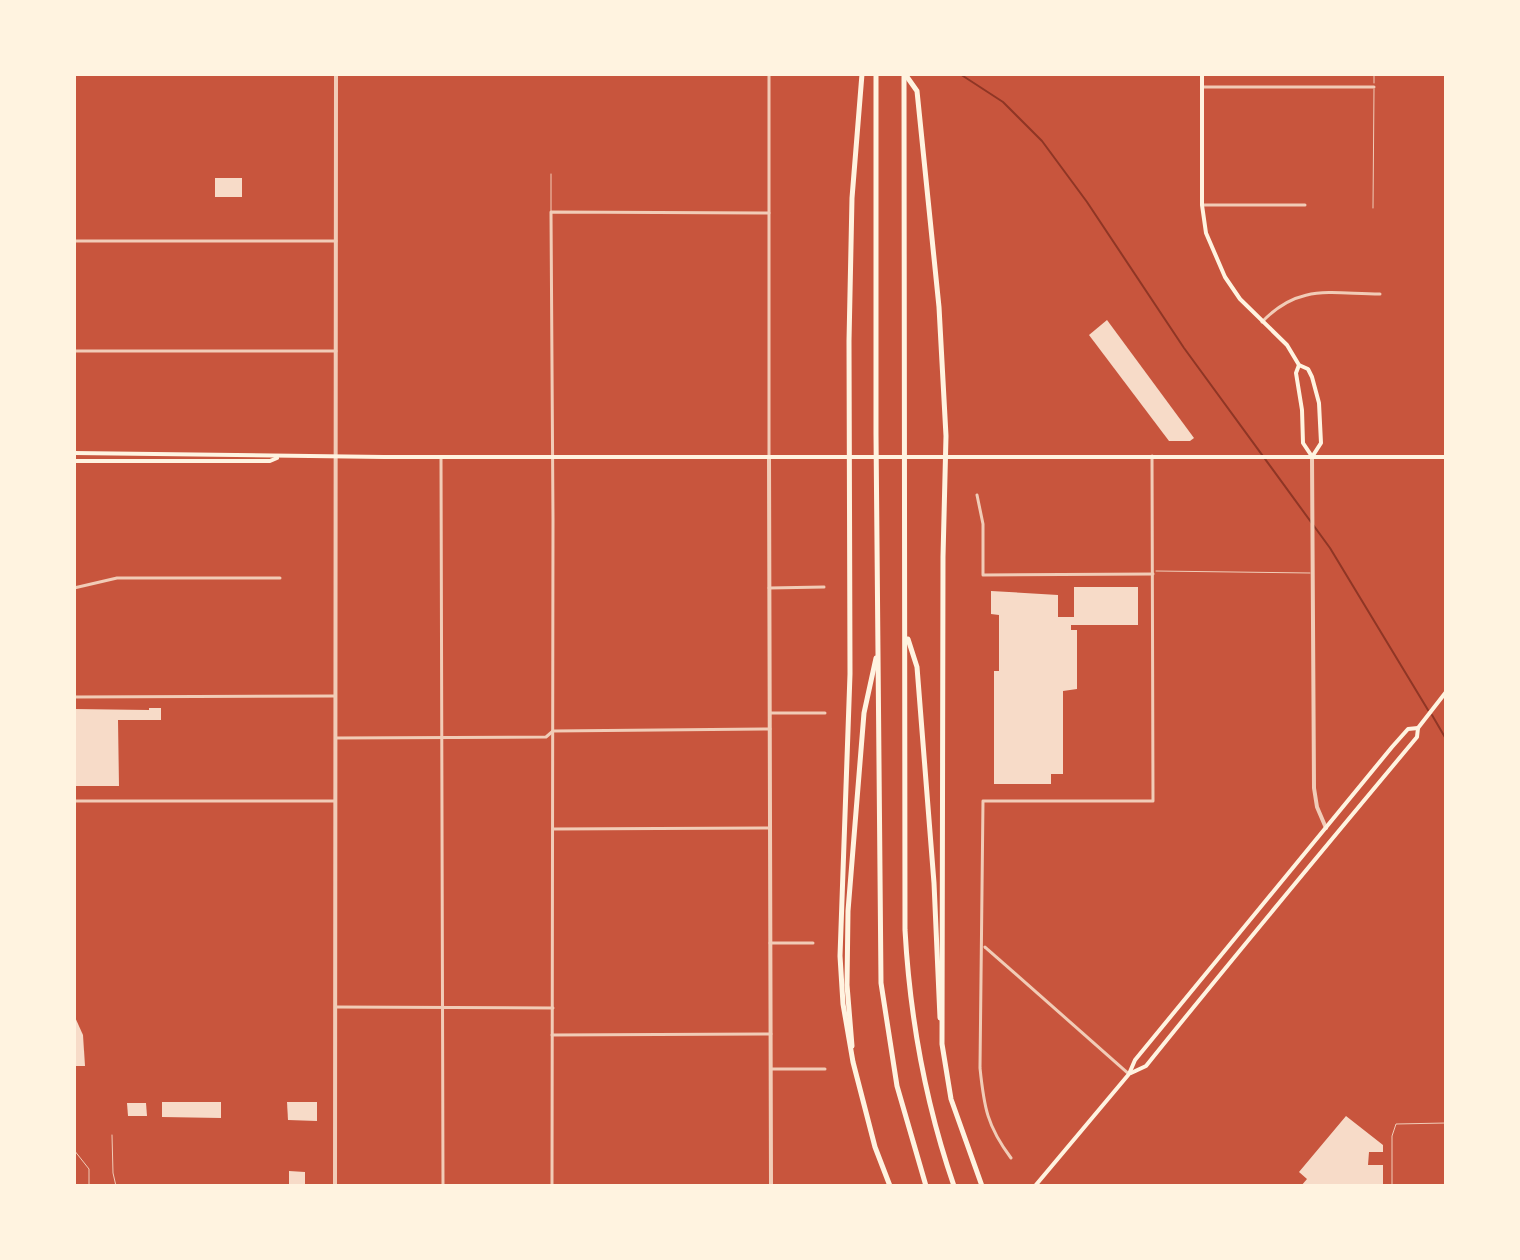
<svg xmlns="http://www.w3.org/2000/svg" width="1520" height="1260" font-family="Manrope,sans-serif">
  <rect width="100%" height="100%" fill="#c8553d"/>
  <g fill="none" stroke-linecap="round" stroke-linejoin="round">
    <g stroke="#8f3625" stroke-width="2">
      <path d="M960 74 1003 102 1042 141 1087 202 1184 348 1330 548 1428 710"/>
      <path d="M1432 715 1446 739"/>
    </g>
  </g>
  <g fill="#f7dbc8">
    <rect x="215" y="178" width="27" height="19"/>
    <path d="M1107 320 1194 438 1190 441H1169L1089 335Z"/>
    <path d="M1074 587H1138V625H1071V630H1077V689L1063 691V774H1051V784H994V671H999V615L991 614V591L1058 595V617H1074Z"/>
    <path d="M149 708H161V720H118L119 786H74V709L149 710Z"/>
    <path d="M74 1015 83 1035 85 1066H74Z"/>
    <path d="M162 1102H221V1118L162 1117Z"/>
    <path d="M287 1102H317V1121L288 1120Z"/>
    <path d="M127 1103H146L147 1116H128Z"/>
    <path d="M1346 1116 1383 1145V1152H1369L1368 1165H1383V1186H1301L1307 1179 1299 1172Z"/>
    <path d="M289 1171 305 1172V1186H289Z"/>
  </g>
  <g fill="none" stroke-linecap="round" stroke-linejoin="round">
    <g stroke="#f1ccb7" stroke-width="1">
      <path d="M1374 83V74"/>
      <path d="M1373 208 1374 89"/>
      <path d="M551 212V174"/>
      <path d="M1156 571 1310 573"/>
      <path d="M112 1135 113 1173 116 1186"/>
      <path d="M74 1150 89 1169V1186"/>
      <path d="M1392 1186V1136L1396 1124 1446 1123"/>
    </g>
    <g stroke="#f1ccb7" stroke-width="3">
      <path d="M1202 87H1374"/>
      <path d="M1202 205H1305"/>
      <path d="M74 241H336"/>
      <path d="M1262 322C1299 283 1331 294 1380 294"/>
      <path d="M74 351H336"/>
      <path d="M441 457 443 1186"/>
      <path d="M769 457V74"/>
      <path d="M977 495 983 524V575L1153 574"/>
      <path d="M74 588 117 578H280"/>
      <path d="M769 588 824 587"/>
      <path d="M74 697 335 696"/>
      <path d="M770 713H825"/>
      <path d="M336 738 546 737 553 731 770 729"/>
      <path d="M74 801H334"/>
      <path d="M553 829 770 828"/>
      <path d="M770 943H813"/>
      <path d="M985 947 1129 1074"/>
      <path d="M336 1007 553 1008"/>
      <path d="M552 1035 771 1034"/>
      <path d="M771 1069H825"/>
      <path d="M1011 1158C987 1126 984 1107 980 1068L983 801H1153L1152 456"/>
      <path d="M552 1186 553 520 551 212 769 213"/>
    </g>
    <g stroke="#f1ccb7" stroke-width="4">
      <path d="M769 457 771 1186"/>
      <path d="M1312 457 1314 788 1317 807 1326 828"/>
      <path d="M335 1186 336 74"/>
    </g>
    <g stroke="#fff3e0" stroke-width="4">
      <path d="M1202 74V205L1206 233 1225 277 1240 299 1287 345 1299 365 1308 369 1312 377 1319 403 1321 443 1312 457"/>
      <path d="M1299 365 1296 373 1302 410 1303 443 1311 455"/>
      <path d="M74 453 384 457H1446"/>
      <path d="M74 461H270L277 458"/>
      <path d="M1131 1073 1146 1066C1235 955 1326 846 1417 737L1418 728 1446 692"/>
      <path d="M1035 1186 1129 1074 1135 1060 1392 747 1408 729 1418 728"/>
    </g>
    <g stroke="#fff3e0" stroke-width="5">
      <path d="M862 74 852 198 849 341 850 674 840 956 843 1004 853 1062 875 1147 890 1186"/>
      <path d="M876 74V434L881 983 897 1086 926 1186"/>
      <path d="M905 74 917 91 939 307 946 436 943 557 942 1044 951 1099 982 1186"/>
      <path d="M904 75 905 930C910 1019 925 1102 954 1186"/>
      <path d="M908 639 917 667 934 883 940 1018"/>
      <path d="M852 1046 847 985 848 911 864 713 876 658"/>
    </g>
  </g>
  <rect width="1520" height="1260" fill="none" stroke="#fff3e0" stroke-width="152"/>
</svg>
